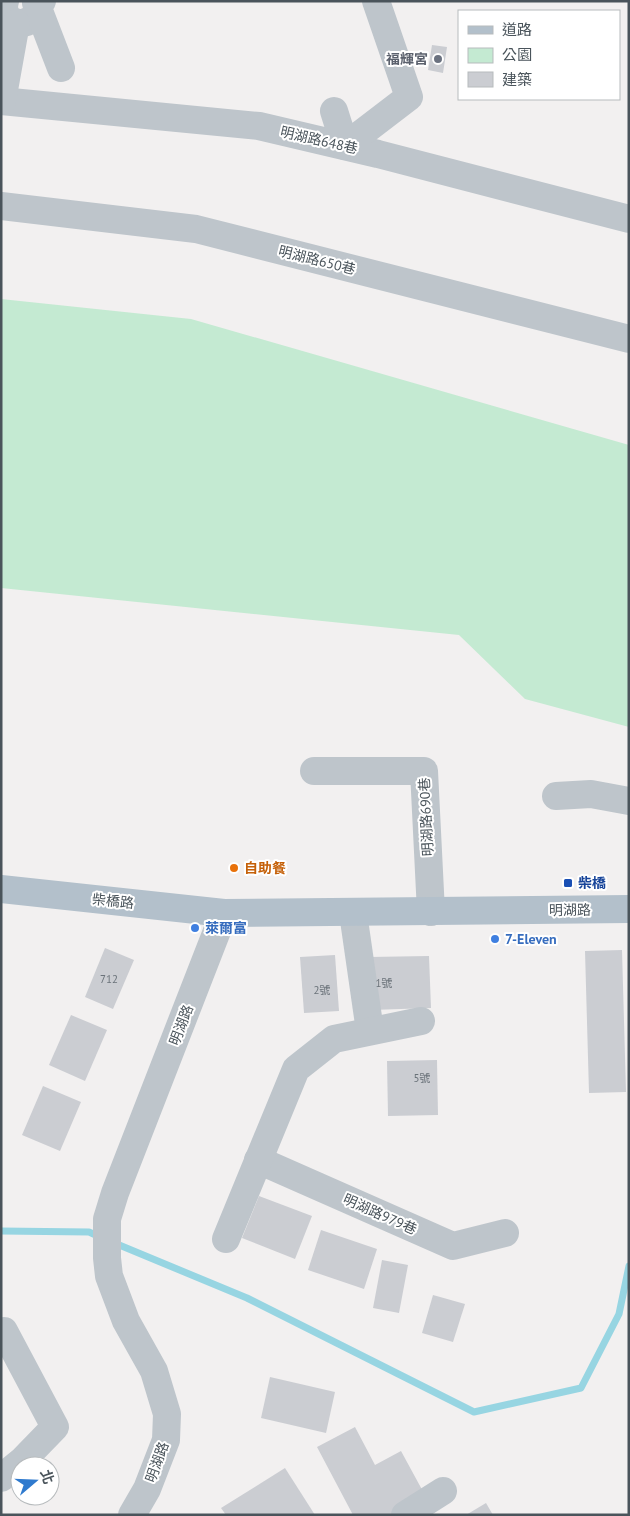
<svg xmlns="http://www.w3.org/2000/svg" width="630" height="1516" font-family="'PT Sans','Noto Sans TC',sans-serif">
  <rect width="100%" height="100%" fill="#f2f0f0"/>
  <path fill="#c4ead2" d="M1 299 191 319 629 445V727L525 699 459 635 1 588Z"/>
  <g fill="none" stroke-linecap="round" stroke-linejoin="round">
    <g stroke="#97d5e2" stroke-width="7">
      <path d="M1 1231 89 1232 100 1237"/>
      <path d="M112 1242 247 1298 474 1412 581 1388 619 1314 629 1266"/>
    </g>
  </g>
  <g fill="#cbcdd2">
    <path d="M432 45 447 47 443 73 428 70Z"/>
    <path d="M105 948 134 960 113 1009 85 997Z"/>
    <path d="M622 950 626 1092 589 1093 585 951Z"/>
    <path d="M335 955 339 1011 304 1013 300 957Z"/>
    <path d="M429 956 431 1008 371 1010 369 957Z"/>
    <path d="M71 1015 107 1030 85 1081 49 1065Z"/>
    <path d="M437 1060 438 1115 388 1116 387 1061Z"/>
    <path d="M43 1086 81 1102 60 1151 22 1135Z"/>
    <path d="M259 1196 312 1216 295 1259 242 1238Z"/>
    <path d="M321 1230 377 1249 364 1289 308 1270Z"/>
    <path d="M382 1260 408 1265 399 1313 373 1308Z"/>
    <path d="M433 1295 465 1304 453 1342 422 1333Z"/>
    <path d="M270 1377 335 1392 326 1433 261 1418Z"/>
    <path d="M355 1427 375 1465 401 1451 426 1497 393 1515H353L317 1447Z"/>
    <path d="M285 1468 315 1515H226L221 1508Z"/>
    <path d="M486 1503 493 1515H466Z"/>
  </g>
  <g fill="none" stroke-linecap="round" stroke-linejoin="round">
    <g stroke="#bec5cb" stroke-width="28">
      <path d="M5 1C0 19 18 29 32 19"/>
      <path d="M42 1 36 3 61 68"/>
      <path d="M1 101 259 126 378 154 629 219"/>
      <path d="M2 101 16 23"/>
      <path d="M334 111 345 146 409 97 376 1"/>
      <path d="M1 206 196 229 629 339"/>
      <path d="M314 771H424L431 912"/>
      <path d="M556 796 591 794 629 801"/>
      <path d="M353 913 370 1031"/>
      <path d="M258 1160 453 1246 505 1233"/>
      <path d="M226 1239 296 1069 334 1039 421 1021"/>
      <path d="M1 1478 22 1461 55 1427 4 1331"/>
      <path d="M132 1515 147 1489 166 1440 167 1414 154 1371 126 1321 109 1276 107 1258V1219L115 1193 224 913"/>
      <path d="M405 1515 443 1491"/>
    </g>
    <path stroke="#b3c0cb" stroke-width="28" d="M1 889 224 913 629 909"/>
  </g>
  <circle fill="#6b7280" stroke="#fff" stroke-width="2" cx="438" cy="59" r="5"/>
  <circle fill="#e8710a" stroke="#fff" stroke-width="2" cx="234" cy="868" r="5"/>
  <rect fill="#1a4fb4" stroke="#fff" stroke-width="2" x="563" y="878" width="10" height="10" rx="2.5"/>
  <g fill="#3f7fe0" stroke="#fff" stroke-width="2">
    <circle cx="195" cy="928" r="5"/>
    <circle cx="495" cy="939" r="5"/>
  </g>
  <g text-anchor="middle" stroke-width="4" stroke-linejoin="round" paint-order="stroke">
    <g font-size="11" fill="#6a7279">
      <text x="109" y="983">712</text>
      <text x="384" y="987">1號</text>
      <text x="322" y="994">2號</text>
      <text x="422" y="1082">5號</text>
    </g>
    <g font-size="14" font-weight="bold" fill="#5b616d" stroke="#fff" text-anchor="end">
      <text x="428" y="64">福輝宮</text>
    </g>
    <g font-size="14" fill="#4a545b" stroke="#fff">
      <text transform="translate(319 140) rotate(13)" y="5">明湖路648巷</text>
      <text transform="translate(317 260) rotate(14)" y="5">明湖路650巷</text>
      <text transform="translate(426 817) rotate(-93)" y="5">明湖路690巷</text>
      <text transform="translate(113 901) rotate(6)" y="5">柴橋路</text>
      <text transform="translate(570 910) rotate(-1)" y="5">明湖路</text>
      <text transform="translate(181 1025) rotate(-69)" y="5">明湖路</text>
      <text transform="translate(380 1214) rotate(24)" y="5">明湖路979巷</text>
      <text transform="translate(157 1462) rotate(-70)" y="5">明湖路</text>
    </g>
    <g font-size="14" font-weight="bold" fill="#c56008" stroke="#fff" text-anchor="start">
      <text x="244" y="873">自助餐</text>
    </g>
    <g font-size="14" font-weight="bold" fill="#164399" stroke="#fff" text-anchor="start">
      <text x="578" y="888">柴橋</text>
    </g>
    <g font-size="14" font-weight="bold" fill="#366cbe" stroke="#fff" text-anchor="start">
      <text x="205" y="933">萊爾富</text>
      <text x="505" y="944">7-Eleven</text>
    </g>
  </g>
  <rect width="630" height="1516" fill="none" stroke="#4a545b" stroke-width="5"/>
  <rect x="458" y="10" width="162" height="90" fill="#ffffff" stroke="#b7bbbd"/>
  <rect x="468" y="26" width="25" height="8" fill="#b3c0cb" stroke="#b7bbbd"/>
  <text x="502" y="35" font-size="15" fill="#4a545b">道路</text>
  <rect x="468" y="48" width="25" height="15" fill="#c4ead2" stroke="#b7bbbd"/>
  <text x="502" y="60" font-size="15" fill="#4a545b">公園</text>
  <rect x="468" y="72" width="25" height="15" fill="#cbcdd2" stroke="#b7bbbd"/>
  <text x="502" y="85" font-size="15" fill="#4a545b">建築</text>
  <g transform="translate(35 1481) rotate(71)"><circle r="24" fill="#ffffff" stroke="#b7bbbd"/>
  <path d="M0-4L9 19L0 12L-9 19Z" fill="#2f7ace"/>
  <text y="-8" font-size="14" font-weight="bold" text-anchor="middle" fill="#4a545b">北</text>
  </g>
</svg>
